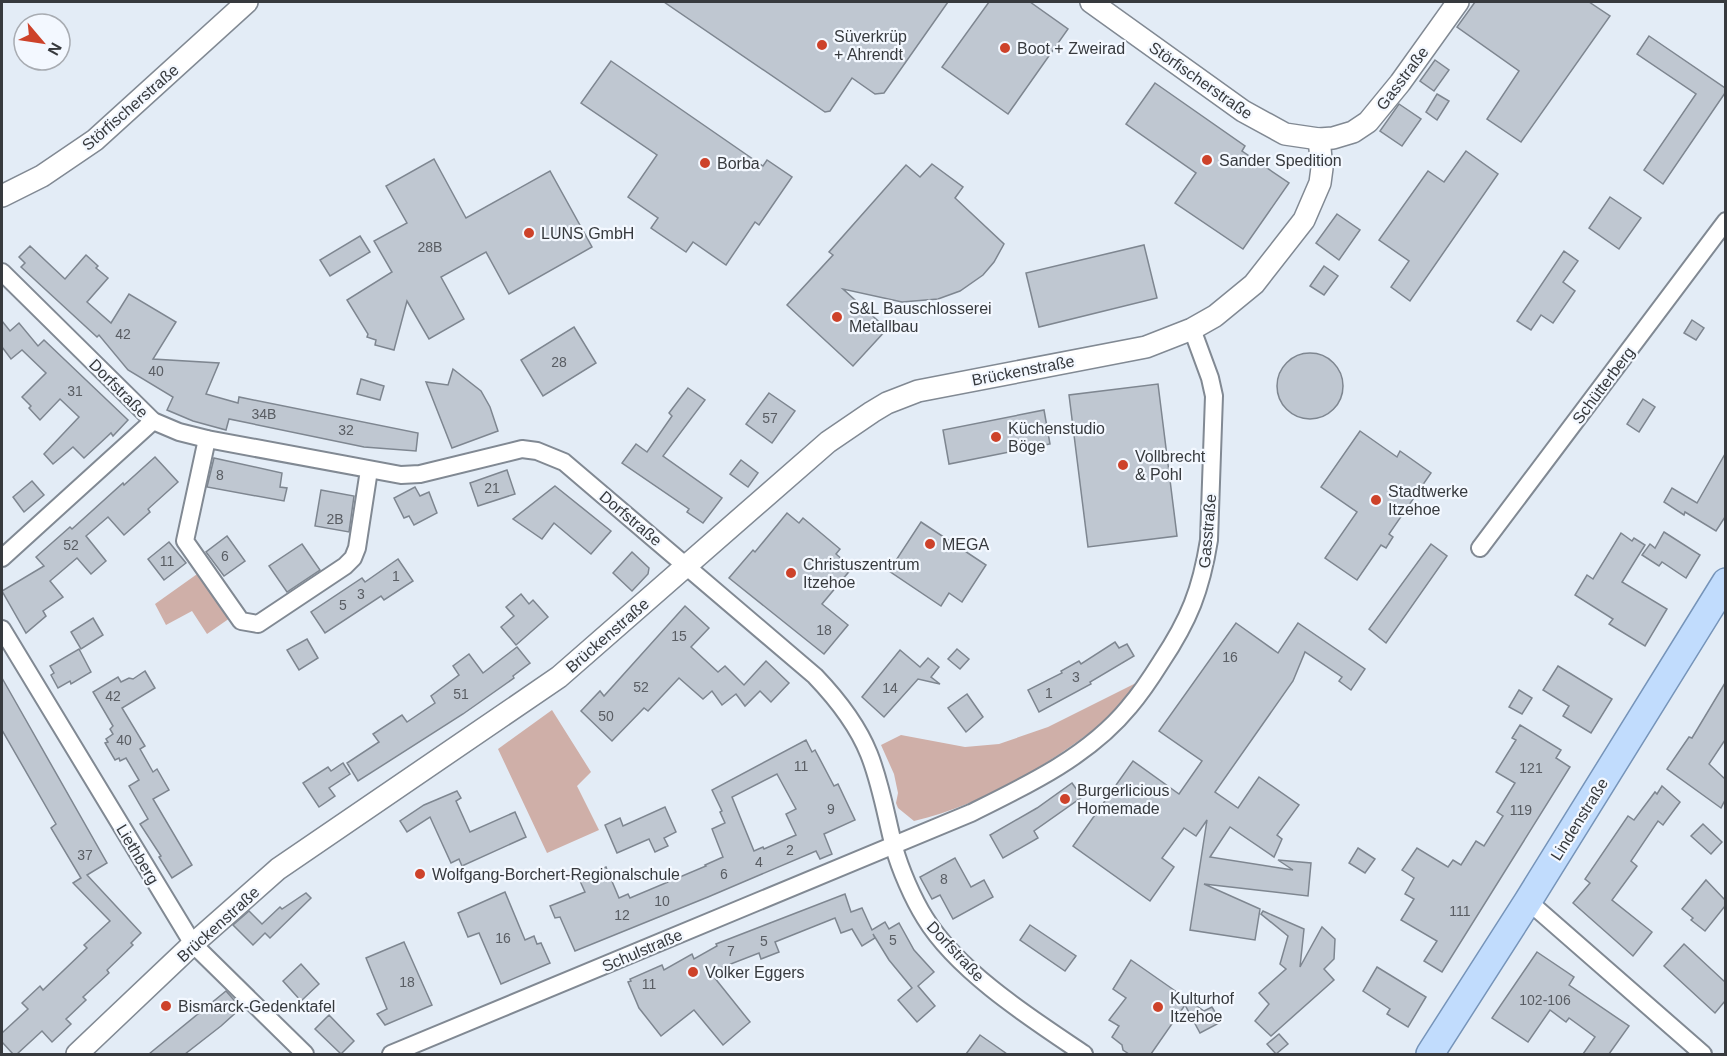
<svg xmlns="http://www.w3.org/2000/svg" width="1727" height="1056" font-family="Helvetica,sans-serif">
  <rect width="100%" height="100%" fill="#e3ecf6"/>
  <g fill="#cfafa8">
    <path d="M200 572 230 618 207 634 192 611 166 625 155 604Z"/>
    <path d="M1140 681C1133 690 1126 701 1117 709 1105 723 1089 733 1074 744 1026 778 972 807 914 821L898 808 896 803 898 793 894 774 881 745 901 735 965 747 999 744 1048 727Z"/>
    <path d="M552 710 591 772 577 786 599 830 547 853 498 749Z"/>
  </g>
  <g fill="#bfc7d1" stroke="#7e8690" stroke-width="1.5" fill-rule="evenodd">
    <path d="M664 2H948L884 93 875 94 852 78 830 111 825 112Z"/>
    <path d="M989 2H1030L1068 29 1008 114 942 67Z"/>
    <path d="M1475 2H1589L1610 16 1521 142 1487 119 1519 71 1457 27Z"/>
    <path d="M1649 36 1725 88V93L1663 184 1644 170 1696 94 1637 54Z"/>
    <path d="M1435 60 1449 70 1434 91 1420 81Z"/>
    <path d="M611 61 763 166 767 160 792 177 759 225 755 222 726 265 693 242 686 252 651 228 658 218 628 197 657 155 581 103Z"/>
    <path d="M1155 83 1245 146 1242 151 1289 183 1243 249 1175 203 1196 173 1126 124Z"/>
    <path d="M1437 94 1449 101 1437 120 1426 112Z"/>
    <path d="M1399 104 1421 119 1402 146 1380 131Z"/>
    <path d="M1466 151 1498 174 1410 301 1391 287 1409 261 1379 240 1428 171 1444 182Z"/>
    <path d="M434 159 466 218 550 171 592 247 509 294 486 252 441 277 464 319 429 339 407 301 394 350 375 345 376 340 367 337 368 334 347 300 392 272 374 241 407 223 386 186Z"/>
    <path d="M932 164 963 187 955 198 1004 244 994 262 983 275 960 291 938 299 902 302 843 289 887 329 853 366 787 305 833 255 829 252 906 165 920 177Z"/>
    <path d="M1610 197 1641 218 1619 249 1589 228Z"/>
    <path d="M1337 214 1360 230 1339 260 1316 243Z"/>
    <path d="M360 236 370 252 330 276 320 260Z"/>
    <path d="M1144 245 1157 298 1039 327 1026 273Z"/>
    <path d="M30 246 65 279 86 255 98 266 96 268 108 278 87 302 111 323 129 294 176 322 153 359 219 363 206 394 238 403 239 397 418 433 416 451 364 447 229 419 226 430 193 421 167 410 173 397 128 370 99 335 97 337 21 267 25 263 19 257Z"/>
    <path d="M1564 251 1578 261 1563 282 1575 291 1553 323 1541 315 1531 330 1517 321Z"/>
    <path d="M1324 266 1338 276 1324 295 1310 286Z"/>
    <path d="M1692 320 1704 328 1696 340 1684 333Z"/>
    <path d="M2 321 10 331 19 323 38 346 44 340 128 420 113 436 111 433 84 458 73 447 53 464 44 454 79 417 60 399 40 420 29 408 31 406 22 397 46 373 22 350 11 359 2 347Z"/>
    <path d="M574 327 596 363 543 396 521 360Z"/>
    <circle cx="1310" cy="386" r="33"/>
    <path d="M453 369 481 391 490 407 498 431 452 448 426 382 448 385Z"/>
    <path d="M361 379 384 386 380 400 357 394Z"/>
    <path d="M1158 384 1177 536 1088 547 1069 395Z"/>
    <path d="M688 388 705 400 663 456 722 498 703 523 687 512 689 509 622 463 636 444 647 452 672 416 669 413Z"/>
    <path d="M769 393 795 411 772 443 746 424Z"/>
    <path d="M1643 399 1655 407 1639 432 1627 424Z"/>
    <path d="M1044 410 1050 444 949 464 943 430Z"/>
    <path d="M1360 431 1397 457 1400 451 1431 473 1389 534 1393 537 1386 548 1381 545 1357 580 1325 558 1357 512 1321 487Z"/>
    <path d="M1725 454V517L1716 531 1685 512 1684 515 1664 502 1672 488 1697 503Z"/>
    <path d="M155 457 178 482 148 509 150 512 124 535 108 517 86 536 106 561 91 574 77 558 50 581 63 597 43 611 46 616 26 633 2 591 44 566 36 557 70 527 72 529 123 483 124 485Z"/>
    <path d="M214 458 282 473 280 487 287 488 284 501 207 487Z"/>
    <path d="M741 460 758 473 748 487 730 474Z"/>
    <path d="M507 470 515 494 478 506 470 483Z"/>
    <path d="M32 481 44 495 24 512 13 497Z"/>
    <path d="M555 486 611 531 591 554 554 523 542 539 513 519Z"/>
    <path d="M415 487 420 496 429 492 437 513 414 525 409 516 404 518 394 498Z"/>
    <path d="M321 490 354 496 349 532 315 526Z"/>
    <path d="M787 513 799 523 803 518 840 549 836 554 852 568 822 604 848 625 824 654 729 578 753 550 755 552Z"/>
    <path d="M921 522 986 565 962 602 949 593 941 606 889 571Z"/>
    <path d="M1664 532 1700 555 1686 578 1662 562 1659 566 1642 555 1650 544 1655 548Z"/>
    <path d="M1621 533 1632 541 1634 538 1645 545 1622 582 1667 609 1645 646 1609 624 1613 619 1575 595 1587 575 1593 579Z"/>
    <path d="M227 536 245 561 224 576 206 552Z"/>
    <path d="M169 542 186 563 164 580 148 559Z"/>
    <path d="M302 544 320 570 287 592 269 566Z"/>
    <path d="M1431 544 1447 556 1386 643 1369 629Z"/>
    <path d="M632 552 649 568 648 574 632 591 613 573Z"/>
    <path d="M398 559 413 581 384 600 381 596 325 633 311 612 362 578 365 582Z"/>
    <path d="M521 594 529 604 533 600 548 617 516 645 501 627 514 616 506 607Z"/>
    <path d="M685 606 709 628 691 647 718 672 725 666 744 685 766 661 789 683 771 702 760 691 745 706 736 694 722 705 712 691 703 699 679 678 648 711 644 708 612 741 581 711 600 691 604 696Z"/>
    <path d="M93 618 103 635 81 649 71 632Z"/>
    <path d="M1236 623 1278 653 1298 623 1365 669 1351 690 1339 681 1342 677 1305 652 1293 681 1215 792 1238 808 1259 777 1299 805 1277 835 1282 839 1274 857 1230 827 1210 857 1293 870 1278 860 1311 863 1308 896 1204 884 1260 909 1255 940 1190 930 1207 820 1196 836 1184 828 1162 858 1174 867 1150 901 1073 846 1133 761 1179 794 1202 761 1159 731Z"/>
    <path d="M307 639 318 658 299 670 287 650Z"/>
    <path d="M1115 642 1119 648 1127 644 1134 656 1090 682 1091 684 1039 712 1028 690 1062 673 1061 671 1079 661 1081 664Z"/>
    <path d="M517 647 530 663 513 676 514 678 463 714 358 781 347 763 379 742 373 734 402 715 407 722 435 703 431 696 459 675 453 666 469 654 483 673Z"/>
    <path d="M79 649 91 672 71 684 70 681 58 688 51 675 54 673 50 666Z"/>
    <path d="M957 649 969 659 960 669 948 659Z"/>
    <path d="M900 650 920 667 928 658 939 667 931 677 940 684 918 679 884 717 862 697Z"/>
    <path d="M1558 666 1612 699 1591 733 1563 716 1569 706 1543 690Z"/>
    <path d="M145 671 155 688 122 708 145 746 140 749 153 772 157 769 169 790 153 799 192 865 172 878 159 857 161 856 140 824 148 819 129 786 139 780 126 758 120 761 119 758 115 760 105 743 108 742 106 739 113 734 110 729 113 726 93 692 118 677 121 682 129 678 133 679Z"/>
    <path d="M2 678 107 863 87 875 141 933 131 943 133 945 107 970 109 973 83 997 86 1000 66 1019 71 1024 52 1042 42 1031 17 1054H13L2 1042V1033L28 1009 22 1003 40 986 43 990 87 948 84 945 110 921 73 883 81 878 51 828 56 824 2 730Z"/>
    <path d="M1725 683V740L1709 764 1725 779V800L1721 808 1667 769 1689 737 1692 738Z"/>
    <path d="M1519 690 1532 698 1522 714 1509 707Z"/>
    <path d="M967 694 983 717 966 732 948 708Z"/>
    <path d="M1520 725 1561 750 1556 758 1570 767 1442 972 1424 961 1437 941 1401 920 1414 899 1405 894 1414 878 1402 870 1417 848 1448 867 1453 860 1461 865 1476 841 1484 846 1503 816 1497 812 1515 783 1496 772 1516 740 1512 738Z"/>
    <path d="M806 740 812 752 815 750 834 786 838 784 855 820 824 834 832 854 820 859 816 851 708 897 575 951 560 917 555 918 550 906 585 892 580 881 589 877 588 875 606 867 619 898 628 894 630 898 706 866 705 865 723 857 712 829 725 823 720 812 722 811 712 790ZM777 774 796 809 786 814 796 835 764 849 763 847 754 851 732 797Z"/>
    <path d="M343 763 350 774 329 788 335 796 319 807 303 783 328 767 331 771Z"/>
    <path d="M1072 783 1082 797 1034 831 1038 838 1003 858 990 835 1037 808Z"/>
    <path d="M1662 786 1680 802 1663 825 1658 821 1631 861 1637 866 1612 900 1652 932 1633 956 1573 903 1590 883 1585 879 1628 816 1634 820 1655 792 1657 794Z"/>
    <path d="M457 791 461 798 456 801 470 832 515 812 526 837 462 866 459 859 451 863 430 817 407 832 400 821 424 805Z"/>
    <path d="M665 807 676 832 664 838 668 846 655 852 649 839 617 853 605 825 620 818 623 826Z"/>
    <path d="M1703 824 1722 842 1711 854 1691 836Z"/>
    <path d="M1358 848 1375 859 1365 873 1349 863Z"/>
    <path d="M955 858 971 887 984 880 993 897 953 919 940 895 932 899 920 877Z"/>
    <path d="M1706 880 1725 900V906L1705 931 1691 920 1693 918 1682 909Z"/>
    <path d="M505 892 525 940 534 936 537 944 541 943 550 963 501 984 479 933 468 937 458 913Z"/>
    <path d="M306 893 311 898 270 938 265 933 253 945 233 925 249 911 262 924 280 907 282 909Z"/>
    <path d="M845 894 851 912 862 908 872 930 885 922 889 929 899 923 914 950 934 972 918 986 935 1006 917 1022 898 1000 912 988 889 960 873 934 875 938 862 946 852 929 841 933 835 918 775 942 779 952 761 959 759 953 710 972 750 1022 723 1045 694 1010 661 1036 639 1008 628 982 631 981 630 979 662 965 664 970 692 954 694 959 717 946 716 944Z"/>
    <path d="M1263 911 1304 929 1300 967 1322 927 1335 939 1334 959 1324 969 1334 980 1271 1036 1255 1021 1269 1004 1259 993 1286 969 1280 964 1288 936 1261 914Z"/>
    <path d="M1030 925 1076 956 1065 971 1020 940Z"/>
    <path d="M404 942 432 1005 385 1025 377 1014 387 1009 366 958Z"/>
    <path d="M1684 944 1725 982V1001L1715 1013 1664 966Z"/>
    <path d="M1537 952 1574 977 1569 985 1629 1026 1609 1054H1583L1595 1037 1569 1018 1566 1022 1550 1010 1528 1042 1492 1018Z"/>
    <path d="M1131 960 1204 1011 1212 1007 1221 1022 1200 1033 1185 1005 1151 1054H1129L1123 1050 1122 1045 1112 1037 1119 1026 1109 1020 1126 998 1113 989Z"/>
    <path d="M301 964 319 984 301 1001 283 981Z"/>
    <path d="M1377 967 1426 997 1408 1027 1387 1014 1390 1009 1363 991Z"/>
    <path d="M226 991 241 1008 221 1026 185 1054H149Z"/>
    <path d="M329 1015 354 1041 341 1054 315 1029Z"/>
    <path d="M1279 1034 1288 1044 1276 1054 1267 1044Z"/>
    <path d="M980 1035 1007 1054H966Z"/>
  </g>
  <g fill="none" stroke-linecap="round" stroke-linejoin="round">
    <g stroke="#818993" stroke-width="20">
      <g id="minor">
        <path d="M2 272 153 421 179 432 207 439 401 475 420 474 522 449 537 451 564 462 815 676C837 699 857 724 869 754 881 784 886 816 894 847 900 869 913 899 925 918 958 972 1032 1019 1084 1054"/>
        <path d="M207 439 185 541 241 621 258 624 345 566 353 558 357 548 369 470"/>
        <path d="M1480 548 1726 221"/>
        <path d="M2 558 153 421"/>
        <path d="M2 629 193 944 305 1054"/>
        <path d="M1528 901 1703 1054"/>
        <path d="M391 1054 971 813C1026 786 1089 756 1129 707 1141 693 1151 678 1161 662 1189 620 1201 590 1209 540L1214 396 1210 378 1192 329"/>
      </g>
    </g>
    <g stroke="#818993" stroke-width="24">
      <g id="tertiary">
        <path d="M1091 2 1243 111 1285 134 1319 139 1333 138 1353 132 1368 122 1400 83 1458 2"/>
        <path d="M2 196 42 176 95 140 247 2"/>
        <path d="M77 1054 193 944 278 869 559 677 828 442 872 412 887 403 918 391 1146 347 1192 329 1215 316 1254 284 1304 220 1320 183 1322 168 1319 139"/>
      </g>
    </g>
    <g stroke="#7694b9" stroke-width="30">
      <path id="primary" d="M1430 1054 1528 901 1726 582"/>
    </g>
    <use href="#minor" stroke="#fff" stroke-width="16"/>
    <use href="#tertiary" stroke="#fff" stroke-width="21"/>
    <use href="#primary" stroke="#c1dcfd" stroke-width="27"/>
  </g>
  <g fill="#cd422a" stroke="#f3f8ff" stroke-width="2">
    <circle cx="822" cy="45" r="6"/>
    <circle cx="1005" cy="48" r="6"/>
    <circle cx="1207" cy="160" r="6"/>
    <circle cx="705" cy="163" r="6"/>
    <circle cx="529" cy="233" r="6"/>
    <circle cx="837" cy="317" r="6"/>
    <circle cx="996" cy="437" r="6"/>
    <circle cx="1123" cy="465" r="6"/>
    <circle cx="1376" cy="500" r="6"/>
    <circle cx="930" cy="544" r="6"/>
    <circle cx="791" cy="573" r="6"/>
    <circle cx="1065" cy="799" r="6"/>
    <circle cx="420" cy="874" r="6"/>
    <circle cx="693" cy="972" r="6"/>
    <circle cx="166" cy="1006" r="6"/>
    <circle cx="1158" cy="1007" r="6"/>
  </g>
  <g text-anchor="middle" stroke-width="4.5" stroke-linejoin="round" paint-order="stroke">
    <g font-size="14" fill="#595d63">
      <text x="430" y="252">28B</text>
      <text x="123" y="339">42</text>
      <text x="559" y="367">28</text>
      <text x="156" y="376">40</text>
      <text x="75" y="396">31</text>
      <text x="264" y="419">34B</text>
      <text x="770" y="423">57</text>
      <text x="346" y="435">32</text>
      <text x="220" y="480">8</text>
      <text x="492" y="493">21</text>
      <text x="335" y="524">2B</text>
      <text x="71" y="550">52</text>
      <text x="225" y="561">6</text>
      <text x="167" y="566">11</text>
      <text x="396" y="581">1</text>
      <text x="361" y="599">3</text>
      <text x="343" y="610">5</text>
      <text x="824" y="635">18</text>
      <text x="679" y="641">15</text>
      <text x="1230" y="662">16</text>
      <text x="1076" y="682">3</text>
      <text x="641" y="692">52</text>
      <text x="890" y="693">14</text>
      <text x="1049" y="698">1</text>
      <text x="461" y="699">51</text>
      <text x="113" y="701">42</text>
      <text x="606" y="721">50</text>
      <text x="124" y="745">40</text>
      <text x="801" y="771">11</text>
      <text x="1531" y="773">121</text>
      <text x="831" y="814">9</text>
      <text x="1521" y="815">119</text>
      <text x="790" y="855">2</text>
      <text x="85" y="860">37</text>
      <text x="759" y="867">4</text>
      <text x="724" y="879">6</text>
      <text x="944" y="884">8</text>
      <text x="662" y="906">10</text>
      <text x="1460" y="916">111</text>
      <text x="622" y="920">12</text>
      <text x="503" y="943">16</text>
      <text x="893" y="945">5</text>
      <text x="764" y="946">5</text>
      <text x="731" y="956">7</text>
      <text x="407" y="987">18</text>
      <text x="649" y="989">11</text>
      <text x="1545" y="1005">102-106</text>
    </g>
    <g font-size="16" fill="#373a3e" stroke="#f3f8ff" text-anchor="start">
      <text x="834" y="42">Süverkrüp<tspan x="834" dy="18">+ Ahrendt</tspan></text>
      <text x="1017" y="54">Boot + Zweirad</text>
      <text x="1219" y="166">Sander Spedition</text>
      <text x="717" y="169">Borba</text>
      <text x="541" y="239">LUNS GmbH</text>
      <text x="849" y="314">S&amp;L Bauschlosserei<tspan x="849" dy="18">Metallbau</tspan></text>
      <text x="1008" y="434">Küchenstudio<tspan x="1008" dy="18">Böge</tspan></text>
      <text x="1135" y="462">Vollbrecht<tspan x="1135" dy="18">&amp; Pohl</tspan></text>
      <text x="1388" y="497">Stadtwerke<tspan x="1388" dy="18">Itzehoe</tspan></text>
      <text x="942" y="550">MEGA</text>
      <text x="803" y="570">Christuszentrum<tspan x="803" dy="18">Itzehoe</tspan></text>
      <text x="1077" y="796">Burgerlicious<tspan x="1077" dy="18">Homemade</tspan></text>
      <text x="432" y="880">Wolfgang-Borchert-Regionalschule</text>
      <text x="705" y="978">Volker Eggers</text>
      <text x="1170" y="1004">Kulturhof<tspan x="1170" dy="18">Itzehoe</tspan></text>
      <text x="178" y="1012">Bismarck-Gedenktafel</text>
    </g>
    <g font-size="16" fill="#373a3e" stroke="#f3f8ff">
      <text transform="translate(1402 78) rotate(-53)" y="6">Gasstraße</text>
      <text transform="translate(1201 80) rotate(35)" y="6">Störfischerstraße</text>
      <text transform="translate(130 107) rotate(-41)" y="6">Störfischerstraße</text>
      <text transform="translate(1023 370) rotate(-11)" y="6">Brückenstraße</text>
      <text transform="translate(1603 385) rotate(-53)" y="6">Schütterberg</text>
      <text transform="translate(119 388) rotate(45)" y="6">Dorfstraße</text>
      <text transform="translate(631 518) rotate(40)" y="6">Dorfstraße</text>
      <text transform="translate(1207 531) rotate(-85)" y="6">Gasstraße</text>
      <text transform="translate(607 635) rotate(-41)" y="6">Brückenstraße</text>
      <text transform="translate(1579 819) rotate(-58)" y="6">Lindenstraße</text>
      <text transform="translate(138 854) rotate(59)" y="6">Liethberg</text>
      <text transform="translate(218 924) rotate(-42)" y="6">Brückenstraße</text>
      <text transform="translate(642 950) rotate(-23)" y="6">Schulstraße</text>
      <text transform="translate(956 951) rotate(47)" y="6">Dorfstraße</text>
    </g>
  </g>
  <rect width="1727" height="1056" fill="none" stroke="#373a3e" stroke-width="6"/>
  <g transform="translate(42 42) rotate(119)"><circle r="28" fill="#f3f8ff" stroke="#a8acb2" stroke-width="1.5"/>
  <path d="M0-4.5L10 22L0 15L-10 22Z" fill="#cd422a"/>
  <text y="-9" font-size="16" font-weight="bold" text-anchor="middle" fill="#373a3e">N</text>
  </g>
</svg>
